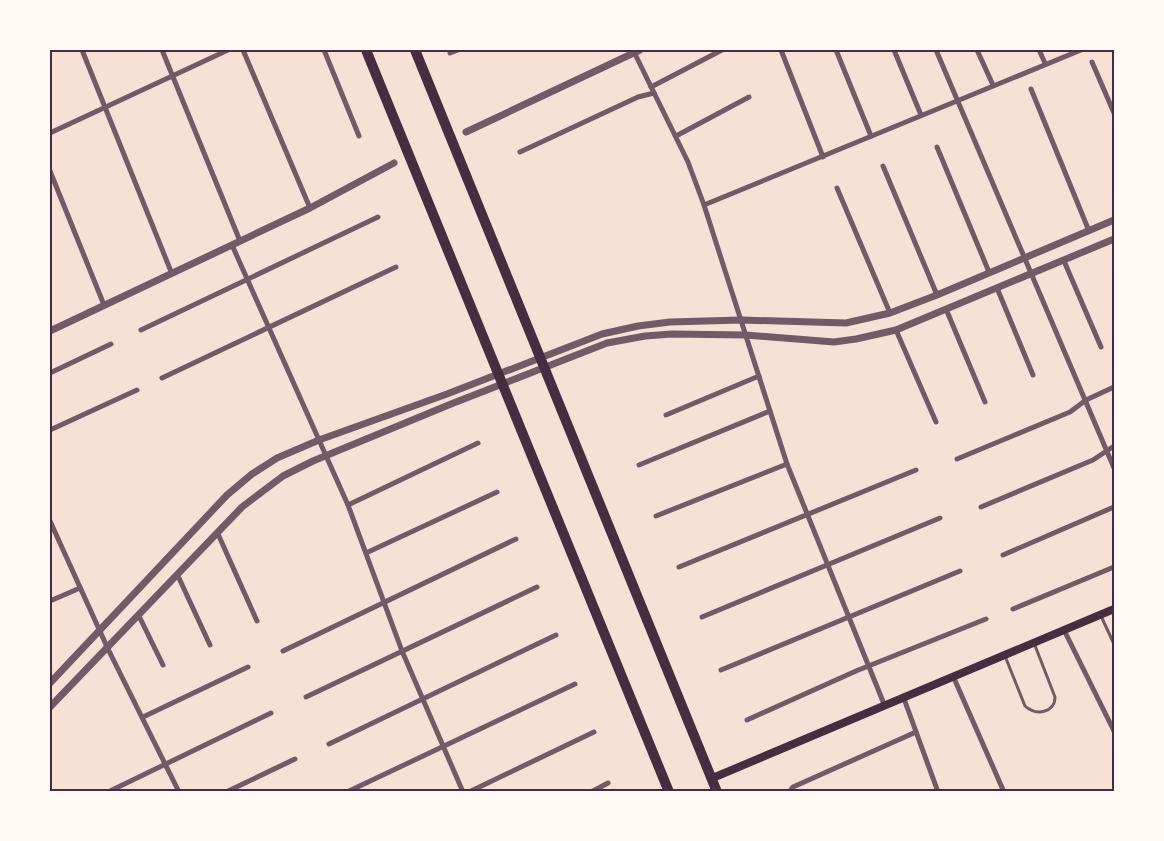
<svg xmlns="http://www.w3.org/2000/svg" width="1164" height="841" font-family="Roboto,sans-serif">
  <rect width="100%" height="100%" fill="#f7e1d7"/>
  <g fill="none" stroke-linecap="round" stroke-linejoin="round">
    <g stroke="#755966" stroke-width="3">
      <path d="M1101 616 1114 644"/>
      <path d="M1005 656 1025 706C1036 716 1055 713 1055 697L1034 643"/>
    </g>
    <g stroke="#755966" stroke-width="5">
      <path d="M82 50 172 274"/>
      <path d="M162 50 240 241"/>
      <path d="M243 50 310 208"/>
      <path d="M324 50 359 136"/>
      <path d="M781 50 823 157"/>
      <path d="M836 50 871 136"/>
      <path d="M894 50 921 115"/>
      <path d="M936 50 1114 468"/>
      <path d="M977 50 993 85"/>
      <path d="M1039 50 1045 63"/>
      <path d="M634 52 688 162 704 205 787 464 884 704"/>
      <path d="M450 53 458 50"/>
      <path d="M1092 62 1114 113"/>
      <path d="M651 87 722 50"/>
      <path d="M1031 89 1089 231"/>
      <path d="M50 133 228 50"/>
      <path d="M676 136 749 97"/>
      <path d="M937 147 989 272"/>
      <path d="M520 152 638 97 654 93"/>
      <path d="M883 166 937 295"/>
      <path d="M50 171 104 305"/>
      <path d="M837 188 890 313"/>
      <path d="M704 205 1081 50"/>
      <path d="M232 245 348 505 402 651 463 792"/>
      <path d="M1064 261 1101 347"/>
      <path d="M997 288 1033 375"/>
      <path d="M946 309 985 402"/>
      <path d="M141 330 378 217"/>
      <path d="M896 330 936 422"/>
      <path d="M50 373 111 344"/>
      <path d="M162 378 396 267"/>
      <path d="M666 415 759 376"/>
      <path d="M50 430 137 390"/>
      <path d="M957 459 1070 412 1086 400 1114 387"/>
      <path d="M639 465 770 411"/>
      <path d="M348 505 478 443"/>
      <path d="M981 507 1093 460 1114 446"/>
      <path d="M656 516 787 464"/>
      <path d="M50 521 108 649 179 792"/>
      <path d="M218 534 257 621"/>
      <path d="M366 553 497 492"/>
      <path d="M1003 555 1114 507"/>
      <path d="M679 567 916 470"/>
      <path d="M178 576 210 645"/>
      <path d="M50 601 80 588"/>
      <path d="M1013 609 1114 567"/>
      <path d="M139 616 163 665"/>
      <path d="M702 617 940 518"/>
      <path d="M1064 630 1114 731"/>
      <path d="M283 651 516 539"/>
      <path d="M721 670 960 571"/>
      <path d="M953 676 1004 792"/>
      <path d="M903 696 938 792"/>
      <path d="M306 697 537 587"/>
      <path d="M143 717 248 667"/>
      <path d="M747 720 856 671 986 619"/>
      <path d="M329 744 556 635"/>
      <path d="M108 792 271 713"/>
      <path d="M226 792 295 759"/>
      <path d="M347 792 575 684"/>
      <path d="M469 792 594 732"/>
      <path d="M591 792 608 783"/>
      <path d="M789 792 793 787 916 732"/>
    </g>
    <g stroke="#755966" stroke-width="7">
      <path d="M466 132 640 50"/>
      <path d="M50 331 310 208 394 163"/>
      <path d="M50 683 227 495 252 474 277 458 319 440 447 394 602 334 638 326 670 322 741 320 846 323 890 313 937 295 1114 220"/>
      <path d="M50 707 242 507 283 476 313 461 451 404 607 343 645 336 672 334 746 335 834 342 856 339 896 330 1114 239"/>
    </g>
    <path stroke="#4a2c40" stroke-width="8" d="M715 777 1114 609"/>
    <g stroke="#4a2c40" stroke-width="10">
      <path d="M366 50 669 792"/>
      <path d="M415 50 717 792"/>
    </g>
  </g>
  <rect width="1164" height="841" fill="none" stroke="#fffaf5" stroke-width="102"/>
  <rect x="51" y="51" width="1062" height="739" fill="none" stroke="#4a2c40" stroke-width="2"/>
</svg>
